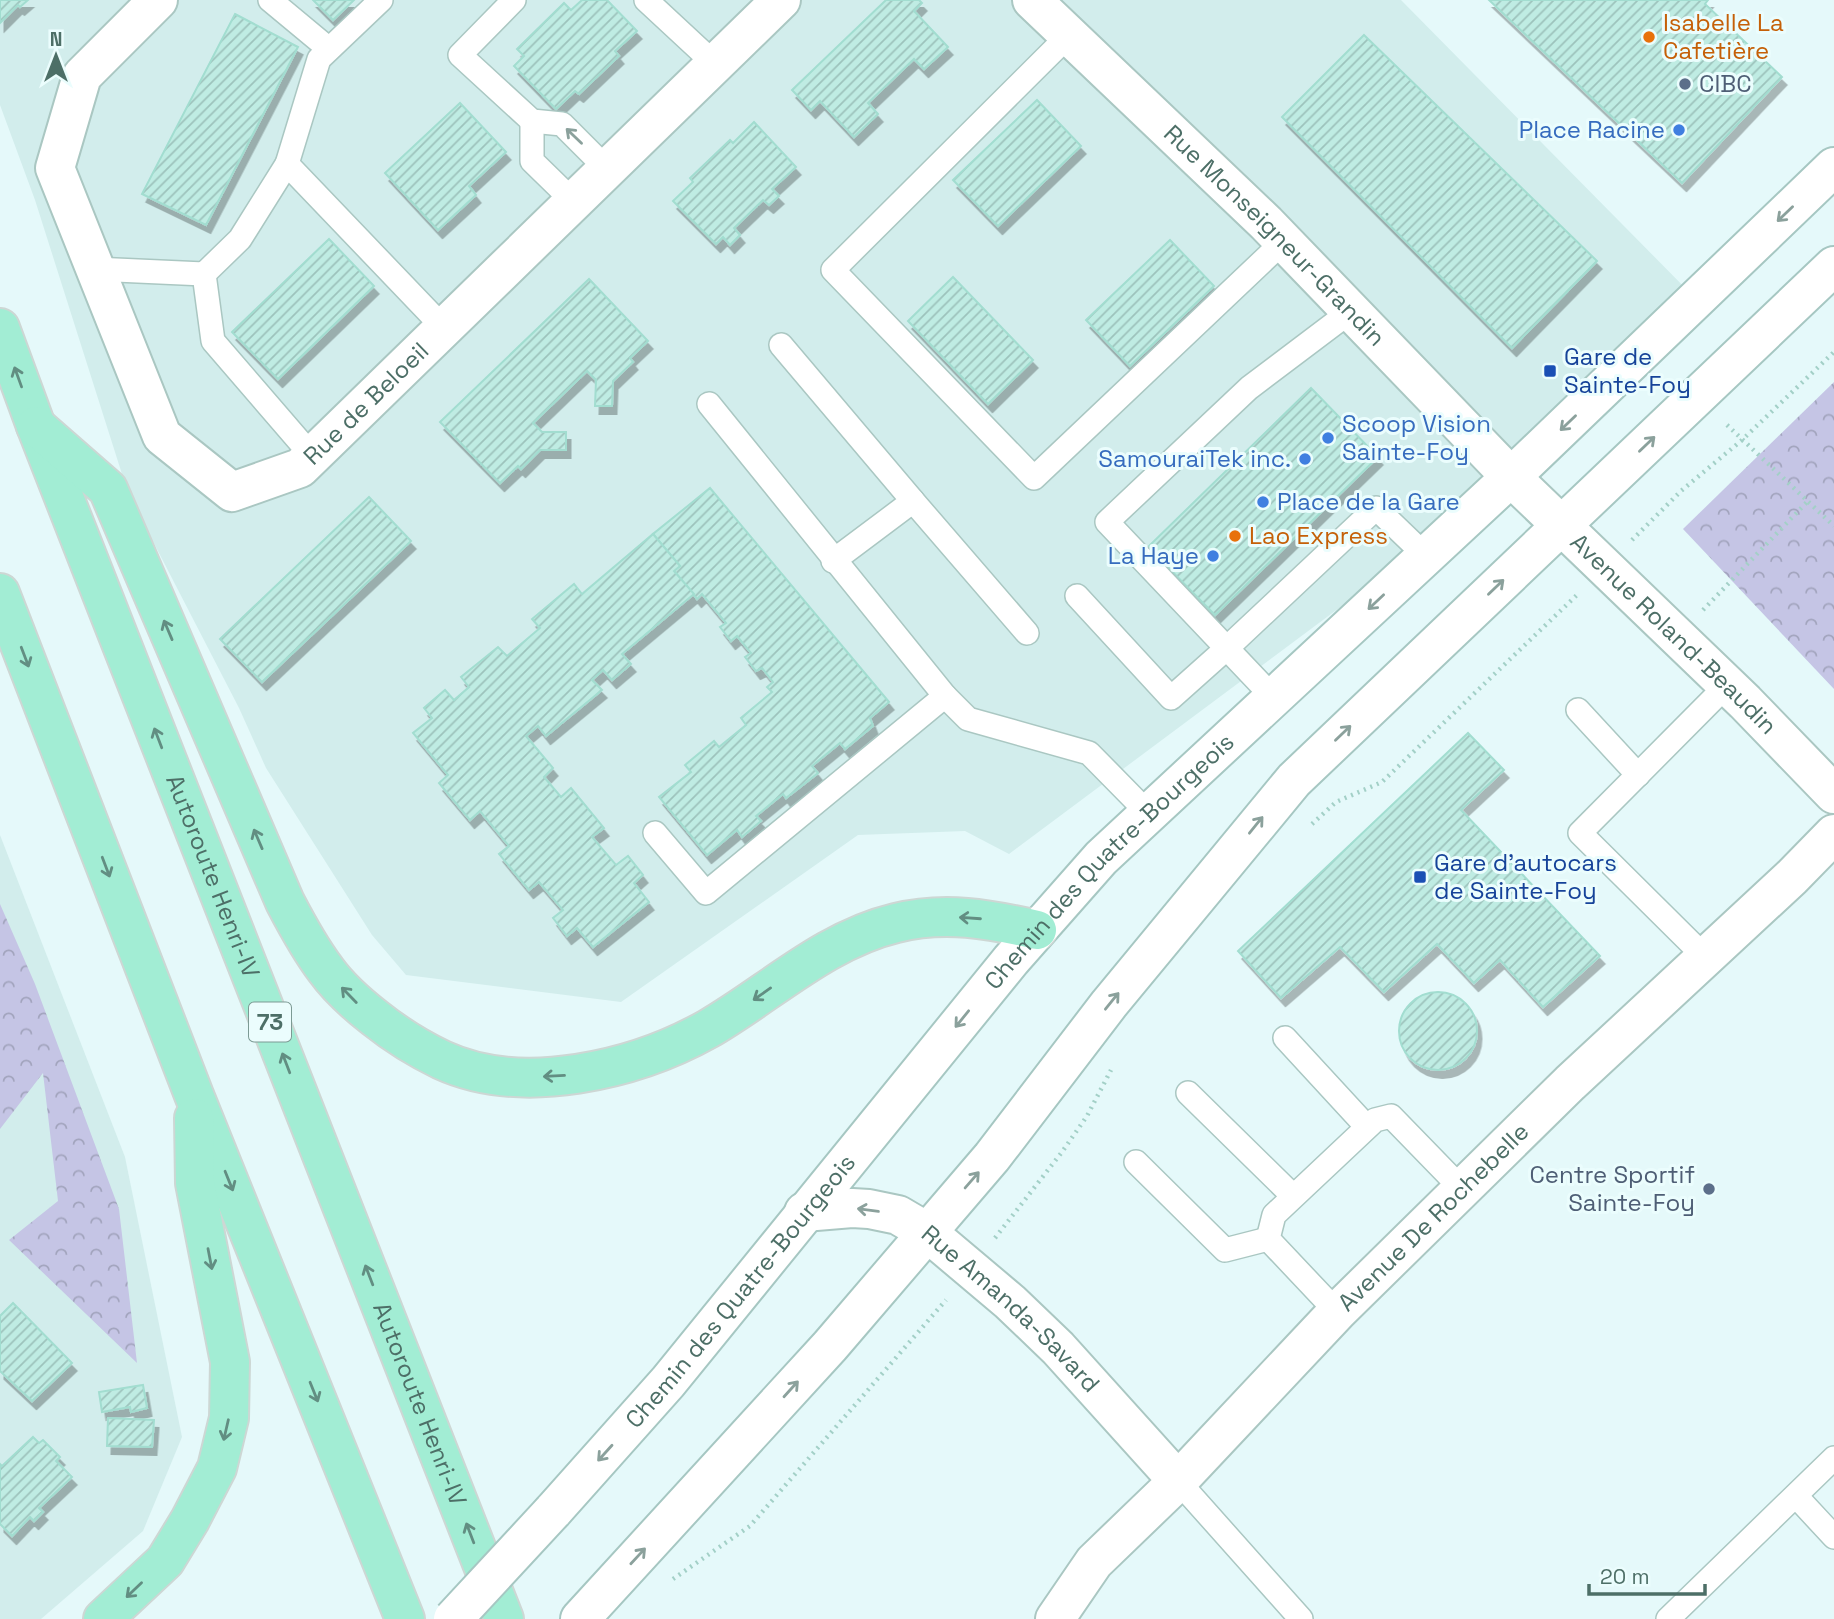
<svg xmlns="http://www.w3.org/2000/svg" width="1834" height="1619" font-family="'Space Grotesk',sans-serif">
  <defs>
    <pattern id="forest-crowns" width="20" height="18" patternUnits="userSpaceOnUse" patternTransform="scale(1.75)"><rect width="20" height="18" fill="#c5c5e5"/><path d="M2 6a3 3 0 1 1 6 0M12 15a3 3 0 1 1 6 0" fill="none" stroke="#a2a4bd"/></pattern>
    <pattern id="building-hatch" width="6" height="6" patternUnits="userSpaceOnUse" patternTransform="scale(1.75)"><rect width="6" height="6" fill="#bfece3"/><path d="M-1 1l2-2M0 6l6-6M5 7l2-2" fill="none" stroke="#9dc3bc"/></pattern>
    <filter id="shadow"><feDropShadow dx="4.5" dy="8" stdDeviation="0" flood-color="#0004"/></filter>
  </defs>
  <rect width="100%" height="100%" fill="#e5f9fa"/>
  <g fill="#d2edec">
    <path d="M0 0H1401L1698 301 1512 479 1009 854 965 831 858 835 621 1002 406 975 372 935 266 768 239 708 128 493 35 200 0 105Z"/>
    <path d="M0 835 125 1157 182 1437 143 1531 41 1619H0Z"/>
  </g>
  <g fill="url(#forest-crowns)">
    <path d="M1834 382V689L1683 529Z"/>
    <path d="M0 904 35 984 119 1209 137 1363 9 1240 58 1201 43 1073 0 1129Z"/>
  </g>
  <g fill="url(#building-hatch)" stroke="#a2ddd0" stroke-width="2" filter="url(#shadow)">
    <path d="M0 0H28L20 7 18 5 0 23Z"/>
    <path d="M313 0H354L333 20Z"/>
    <path d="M582 0H607L637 31 615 51 619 56 579 94 575 91 556 109 514 66 524 56 517 49 564 3 571 10Z"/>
    <path d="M886 0H919L922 3 914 11 948 47 924 69 914 59 868 103 878 114 854 137 820 101 811 110 792 90Z"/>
    <path d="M1489 0H1708L1705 4 1782 77 1682 183Z"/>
    <path d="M235 14 298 47 206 225 142 194Z"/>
    <path d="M1364 35 1597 261 1512 348 1282 117Z"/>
    <path d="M1037 100 1081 146 998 226 953 180Z"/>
    <path d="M460 103 506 152 469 186 476 195 438 230 385 173Z"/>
    <path d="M754 122 796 167 772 189 779 196 769 205 763 200 734 228 740 235 730 245 723 237 716 244 673 201 693 182 690 178 730 140 733 143Z"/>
    <path d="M329 239 374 286 278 379 232 332Z"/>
    <path d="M1170 240 1214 286 1130 366 1086 320Z"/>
    <path d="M953 277 1033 360 988 404 908 321Z"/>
    <path d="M589 279 648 341 630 358 633 362 613 381 612 406H595L596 380 587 371 533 423 542 432H566V450H540L521 469 518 466 500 483 440 422Z"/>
    <path d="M1311 388 1378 457 1215 615 1148 547Z"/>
    <path d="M710 488 889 702 870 718 873 726 845 749 840 743 812 766 818 773 786 798 783 794 756 816 761 821 742 837 737 830 707 855 659 797 691 772 685 765 714 741 719 747 746 725 741 718 772 692 767 687 773 682 762 668 756 671 745 657 751 653 737 636 731 641 720 627 726 623 702 594 697 599 674 571 680 566 653 534Z"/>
    <path d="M369 497 411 541 262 682 220 639Z"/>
    <path d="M653 534 680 566 674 571 694 594 622 654 631 664 612 680 603 670 592 680 602 690 546 736 538 726 526 736 553 768 544 777 561 797 571 788 604 828 592 837 616 865 628 856 643 875 634 883 649 902 593 947 577 928 567 936 553 918 563 910 539 882 529 890 499 854 509 846 480 811 470 820 439 783 448 775 413 733 432 718 424 708 445 690 454 700 469 687 461 677 498 647 507 656 540 628 532 619 574 584 582 594Z"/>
    <path d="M1468 733 1504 770 1461 810 1600 956 1543 1007 1500 960 1474 983 1437 944 1384 992 1340 947 1281 998 1238 951Z"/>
    <circle cx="1438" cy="1031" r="39"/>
    <path d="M13 1303 72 1363 32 1401 0 1371V1316Z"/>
    <path d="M143 1385 147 1408 131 1412 130 1407 102 1412 99 1392Z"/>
    <path d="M108 1418 154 1420 152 1447 107 1446Z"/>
    <path d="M33 1437 39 1443 43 1440 60 1457 56 1461 72 1477 39 1508 43 1512 34 1521 30 1517 12 1536 0 1524V1464L2 1466Z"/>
  </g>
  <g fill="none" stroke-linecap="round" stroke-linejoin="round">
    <g stroke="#aac7c2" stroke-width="26">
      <g id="service">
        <path d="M270 0 329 49"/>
        <path d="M381 0 319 59 287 164 444 328"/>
        <path d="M514 0 460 55 532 121 562 124 607 169"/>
        <path d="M646 0 716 65"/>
        <path d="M1069 35 833 270 1034 478 1284 241"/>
        <path d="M532 121V161L574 202"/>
        <path d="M94 269 204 274 240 239 287 164"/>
        <path d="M204 274 213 341 313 457"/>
        <path d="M781 345 913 501 833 561"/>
        <path d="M709 404 945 696"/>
        <path d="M913 501 1027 633"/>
        <path d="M1077 596 1171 698 1227 648 1376 508 1426 556"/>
        <path d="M1274 698 1107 522 1249 388 1351 311"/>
        <path d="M1578 710 1638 775"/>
        <path d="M655 833 706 893 945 696 968 719 1089 753 1149 814"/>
        <path d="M1705 957 1580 833 1727 685"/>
        <path d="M1285 1038 1367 1127"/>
        <path d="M1188 1093 1293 1196"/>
        <path d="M1136 1162 1225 1250 1268 1239"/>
        <path d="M1337 1312 1268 1239 1274 1215 1375 1120 1391 1116 1461 1188"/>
        <path d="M1178 1481 1301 1619"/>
        <path d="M1796 1496 1834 1537"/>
        <path d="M1668 1619 1834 1458"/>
      </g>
    </g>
    <g stroke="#aac7c2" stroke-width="42">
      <g id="minor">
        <path id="s1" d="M158 0 82 76 55 168 162 436 232 492 300 468 781 0"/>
        <path id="s2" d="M1032 0 1266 223 1511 477"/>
      </g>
    </g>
    <g stroke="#aac7c2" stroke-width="42">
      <g id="tertiary">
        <path id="s3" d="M1511 477 1745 702 1834 794"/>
        <path id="s4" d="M804 1212 852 1208 869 1209 898 1215 927 1232 1010 1302 1058 1348 1178 1481"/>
        <path id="s5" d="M1055 1619 1094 1562 1178 1481 1337 1312 1570 1083 1792 877 1834 834"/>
      </g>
    </g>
    <g stroke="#a6c7c2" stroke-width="42">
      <g id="secondary">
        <path id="s6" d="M553 1511 668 1382 1011 960 1101 858 1511 477 1834 167"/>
        <path d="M580 1619 830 1346 992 1157 1109 1004 1294 780 1834 266"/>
      </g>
    </g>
    <g stroke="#cdd7d4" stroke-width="42">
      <g id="motorway">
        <path id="s7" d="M0 328 36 426 504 1619"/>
        <path d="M36 426 108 489 285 902C297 925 310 949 326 970 339 988 357 1004 375 1018 395 1034 419 1049 442 1060 522 1097 635 1070 708 1029 770 993 825 940 896 923 945 911 989 919 1037 930"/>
        <path d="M0 593 194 1095 405 1619"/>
        <path d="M103 1619 165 1561 190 1520 217 1468 229 1418 230 1362 195 1183 194 1118"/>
      </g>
    </g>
    <g stroke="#a3d0c7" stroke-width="4.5" stroke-dasharray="2 5" stroke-linecap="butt">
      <path d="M1727 425 1834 526"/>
      <path d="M1632 540 1681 491 1742 440 1834 352"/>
      <path d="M1703 610 1807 502"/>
      <path d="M1312 824 1336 802 1382 782 1579 593"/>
      <path d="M995 1238 1062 1152 1087 1116 1111 1070"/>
      <path d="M673 1579 750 1526 946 1300"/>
    </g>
    <use href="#service" stroke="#fff" stroke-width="23"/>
    <use href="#minor" stroke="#fff" stroke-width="38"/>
    <use href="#tertiary" stroke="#fff" stroke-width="38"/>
    <use href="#secondary" stroke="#fff" stroke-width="38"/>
    <use href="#motorway" stroke="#a2edd4" stroke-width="38"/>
    <g stroke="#a6c7c2" stroke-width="42" stroke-linecap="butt">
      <path id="secondary-bridge" d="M453 1619 553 1511"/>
    </g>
    <use href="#secondary-bridge" stroke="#fff" stroke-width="38"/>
  </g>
  <defs><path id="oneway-shaft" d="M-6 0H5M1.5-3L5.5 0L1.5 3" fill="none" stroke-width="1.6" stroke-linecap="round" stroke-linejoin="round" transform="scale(1.75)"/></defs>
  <g stroke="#8ba19c">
    <use href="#oneway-shaft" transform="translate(574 136) rotate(-136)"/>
    <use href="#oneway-shaft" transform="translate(1785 214) rotate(136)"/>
    <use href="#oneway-shaft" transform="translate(1568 423) rotate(136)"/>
    <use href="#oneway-shaft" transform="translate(1647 444) rotate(-44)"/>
    <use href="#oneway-shaft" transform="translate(1496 587) rotate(-44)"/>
    <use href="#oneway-shaft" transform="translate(1376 602) rotate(137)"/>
    <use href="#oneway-shaft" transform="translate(1343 733) rotate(-44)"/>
    <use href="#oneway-shaft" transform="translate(1256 825) rotate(-51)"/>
    <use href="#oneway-shaft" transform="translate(1112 1001) rotate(-51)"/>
    <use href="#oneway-shaft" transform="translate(962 1019) rotate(129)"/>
    <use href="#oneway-shaft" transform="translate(972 1180) rotate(-49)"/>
    <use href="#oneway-shaft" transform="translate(868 1210) rotate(-172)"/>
    <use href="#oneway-shaft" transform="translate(791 1389) rotate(-48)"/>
    <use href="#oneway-shaft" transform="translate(605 1453) rotate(132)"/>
    <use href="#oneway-shaft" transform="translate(638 1556) rotate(-47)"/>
  </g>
  <g stroke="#628e82">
    <use href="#oneway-shaft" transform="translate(18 377) rotate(-110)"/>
    <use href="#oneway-shaft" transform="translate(168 630) rotate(-113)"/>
    <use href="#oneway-shaft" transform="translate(25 657) rotate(69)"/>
    <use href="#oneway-shaft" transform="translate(158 738) rotate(-111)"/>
    <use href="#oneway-shaft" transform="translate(258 839) rotate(-113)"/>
    <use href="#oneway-shaft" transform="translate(106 867) rotate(69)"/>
    <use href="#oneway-shaft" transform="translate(970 918) rotate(-176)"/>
    <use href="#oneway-shaft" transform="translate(762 994) rotate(145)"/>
    <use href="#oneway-shaft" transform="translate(349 995) rotate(-134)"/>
    <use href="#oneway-shaft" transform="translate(286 1063) rotate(-111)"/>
    <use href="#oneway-shaft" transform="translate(554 1076) rotate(177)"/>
    <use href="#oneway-shaft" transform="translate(229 1181) rotate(68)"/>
    <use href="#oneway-shaft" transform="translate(210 1259) rotate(79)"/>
    <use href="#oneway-shaft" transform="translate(369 1275) rotate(-111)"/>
    <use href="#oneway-shaft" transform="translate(314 1392) rotate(68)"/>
    <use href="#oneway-shaft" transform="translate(226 1430) rotate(103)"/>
    <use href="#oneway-shaft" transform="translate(470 1533) rotate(-111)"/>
    <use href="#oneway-shaft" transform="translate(134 1590) rotate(136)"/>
  </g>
  <g fill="#e8710a" stroke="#ebfdfd" stroke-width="2.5">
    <circle cx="1649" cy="37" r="7"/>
    <circle cx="1235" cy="536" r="7"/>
  </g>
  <g fill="#5c6f8a" stroke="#ebfdfd" stroke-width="2.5">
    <circle cx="1685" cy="84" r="7"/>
    <circle cx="1709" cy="1189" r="7"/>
  </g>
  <g fill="#3f7fe0" stroke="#ebfdfd" stroke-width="2.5">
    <circle cx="1679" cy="130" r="7"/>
    <circle cx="1328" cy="438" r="7"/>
    <circle cx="1305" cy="459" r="7"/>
    <circle cx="1263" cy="502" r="7"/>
    <circle cx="1213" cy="556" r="7"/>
  </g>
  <g fill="#1a4fb4" stroke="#ebfdfd" stroke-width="2.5">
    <rect x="1543" y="364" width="14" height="14" rx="3.5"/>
    <rect x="1413" y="870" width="14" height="14" rx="3.5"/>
  </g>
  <g text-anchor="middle" stroke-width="6" stroke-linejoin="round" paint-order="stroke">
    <rect fill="#ebfdfd" stroke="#7c9a94" stroke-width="2" x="249" y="1002.5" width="42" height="39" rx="5"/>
    <g font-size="23" font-weight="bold" fill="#4d6f67">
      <text x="270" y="1030">73</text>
    </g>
    <g font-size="24" fill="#c56008" stroke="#ebfdfd" text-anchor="start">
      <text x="1663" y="31">Isabelle La<tspan x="1663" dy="28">Cafetière</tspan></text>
      <text x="1249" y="544">Lao Express</text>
    </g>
    <g font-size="24" fill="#4e5e75" stroke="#ebfdfd" text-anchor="start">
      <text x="1699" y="92">CIBC</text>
      <text x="1695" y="1183" text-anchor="end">Centre Sportif<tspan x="1695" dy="28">Sainte-Foy</tspan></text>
    </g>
    <g font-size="24" fill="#366cbe" stroke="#ebfdfd" text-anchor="end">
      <text x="1665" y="138">Place Racine</text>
      <text x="1342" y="432" text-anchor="start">Scoop Vision<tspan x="1342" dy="28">Sainte-Foy</tspan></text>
      <text x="1291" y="467">SamouraiTek inc.</text>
      <text x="1277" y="510" text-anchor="start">Place de la Gare</text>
      <text x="1199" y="564">La Haye</text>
    </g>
    <g font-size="24" fill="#4d6f67" stroke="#ebfdfd">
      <text dy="8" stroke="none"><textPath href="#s2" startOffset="338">Rue Monseigneur-Grandin</textPath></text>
      <text dy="8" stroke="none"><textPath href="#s1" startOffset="746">Rue de Beloeil</textPath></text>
      <text dy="8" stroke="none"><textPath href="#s3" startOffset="226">Avenue Roland-Beaudin</textPath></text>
      <text dy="8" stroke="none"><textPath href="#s6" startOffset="856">Chemin des Quatre-Bourgeois</textPath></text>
      <text dy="8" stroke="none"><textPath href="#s7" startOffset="588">Autoroute Henri-IV</textPath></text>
      <text dy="8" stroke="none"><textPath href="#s5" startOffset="553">Avenue De Rochebelle</textPath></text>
      <text dy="8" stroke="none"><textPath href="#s6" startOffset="289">Chemin des Quatre-Bourgeois</textPath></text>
      <text dy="8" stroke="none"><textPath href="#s4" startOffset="242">Rue Amanda-Savard</textPath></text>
      <text dy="8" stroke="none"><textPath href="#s7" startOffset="1155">Autoroute Henri-IV</textPath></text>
    </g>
    <g font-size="24" fill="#164399" stroke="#ebfdfd" text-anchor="start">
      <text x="1564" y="365">Gare de<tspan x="1564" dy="28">Sainte-Foy</tspan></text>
      <text x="1434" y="871">Gare d'autocars<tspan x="1434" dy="28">de Sainte-Foy</tspan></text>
    </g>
  </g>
  <g transform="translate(56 56)" stroke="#ebfdfd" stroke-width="5" paint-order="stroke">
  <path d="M0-5L12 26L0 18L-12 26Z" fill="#4d6f67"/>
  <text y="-10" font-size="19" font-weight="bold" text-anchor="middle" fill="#4d6f67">N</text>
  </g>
  <path d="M1589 1584v10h116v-10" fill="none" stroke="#4d6f67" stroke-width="3.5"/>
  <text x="1600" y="1584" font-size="21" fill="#4d6f67" stroke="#ebfdfd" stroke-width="5" paint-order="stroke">20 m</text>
</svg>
